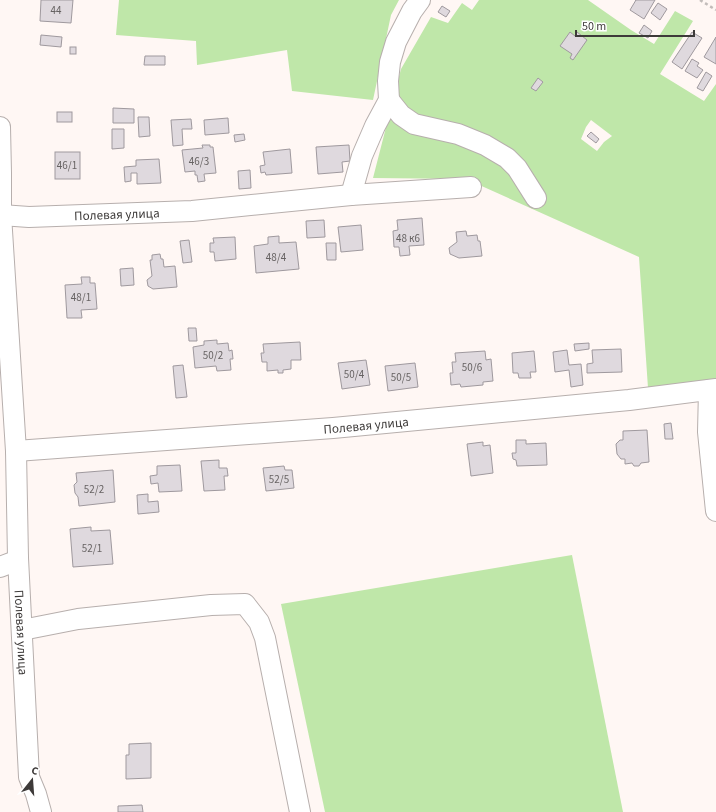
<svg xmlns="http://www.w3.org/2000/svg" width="716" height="812" font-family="'Source Sans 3',sans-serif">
  <rect width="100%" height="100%" fill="#fff7f4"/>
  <g fill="#bfe7a9" fill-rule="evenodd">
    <path d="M119 0H399L391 15 373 100 292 91 287 50 197 65 196 41 116 35Z"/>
    <path d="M479 0H588L631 30 654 44 675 11 693 21 660 74 704 101 716 84V379L648 388 639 257 466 179 373 178 401 69 431 17 448 23 462 3 472 10ZM591 120 612 136 604 142 597 151 581 139 586 127Z"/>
    <path d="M572 555 623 812H325L281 604Z"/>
  </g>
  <g fill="#dfd9de" stroke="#9f999e">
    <path d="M41 0H73L71 23 40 21Z"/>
    <path d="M635 0H655L644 19 630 10 636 0Z"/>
    <path d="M658 3 667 9 660 20 651 13Z"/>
    <path d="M442 6 450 11 446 17 438 12Z"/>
    <path d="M644 25 652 31 648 38 639 33Z"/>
    <path d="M570 32 575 36 577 32 587 40 573 60 570 58 572 54 560 46Z"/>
    <path d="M692 32 702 38 682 69 672 62Z"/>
    <path d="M41 35 62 37 61 47 40 45Z"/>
    <path d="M716 37V64L704 57Z"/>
    <rect x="70" y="47" width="6" height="7"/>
    <path d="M145 56H165V65H144Z"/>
    <path d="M692 59 699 63 697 66 703 70 697 78 685 71Z"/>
    <path d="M706 72 712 76 703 91 697 88Z"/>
    <path d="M538 78 543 82 536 91 531 88Z"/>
    <path d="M113 108 134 109V123H113Z"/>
    <rect x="57" y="112" width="15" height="10"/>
    <path d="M138 117H149L150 136 139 137Z"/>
    <path d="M228 118 229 133 205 135 204 120Z"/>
    <path d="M191 119 192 129H182L183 145 173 146 171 120Z"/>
    <path d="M112 129H124V148L112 149Z"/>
    <path d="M591 132 599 139 596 143 587 136Z"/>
    <path d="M244 134 245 140 235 142 234 135Z"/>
    <path d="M202 145H210V147H213L216 173 204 174 205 181 198 182 197 175H195V171L185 172 182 150 203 148Z"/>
    <path d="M349 145 350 161 342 162 343 172 318 174 316 147Z"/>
    <path d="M290 149 292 173 266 175 265 172 261 173 260 166 265 165 263 152Z"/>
    <rect x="55" y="152" width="25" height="27"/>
    <path d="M159 159 161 183 137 184V173H131V181L125 182 124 167 136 166V160Z"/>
    <path d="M250 170 251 188 239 189 238 171Z"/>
    <path d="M422 218 424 245 409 246 410 255 400 256 399 247H394L393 231 398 230 397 220Z"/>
    <path d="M324 220 325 237 307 238 306 221Z"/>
    <path d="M361 225 363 250 341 252 338 227Z"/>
    <path d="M466 231 467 236 477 235 478 241H480L482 256 459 258 450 254 449 248 457 242 456 232Z"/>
    <path d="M279 236V243L296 242 299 269 256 273 254 246 268 244V237Z"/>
    <path d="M235 237 236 259 215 261 214 252H210V243H214L213 238Z"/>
    <path d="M189 240 192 262 183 263 180 241Z"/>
    <path d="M326 243H336V260H327Z"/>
    <path d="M160 254 161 259H163L164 267 175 266 177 287 153 289 148 286 147 280 152 276 150 260H152V255Z"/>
    <path d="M133 268 134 285 121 286 120 269Z"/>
    <path d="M81 277H90V283H95L97 309 81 310 82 318H67L65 285 82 284Z"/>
    <path d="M188 328H196L197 341H189Z"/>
    <path d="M217 340V344L228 343 229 351 232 350 233 359H230L231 370 217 371 216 366 195 368 193 347 204 345V341Z"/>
    <path d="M300 342 301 360H291V369L283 370V373H278V370L267 371V362H262L261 353H264L263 344Z"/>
    <path d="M589 343V349L575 351 574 344Z"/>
    <path d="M621 349 622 372 587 373V364L593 363 592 350Z"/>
    <path d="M567 350 569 365 581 364 583 385 571 387 569 370 555 372 553 352Z"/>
    <path d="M485 351 486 360 491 359 493 381 483 382V385L461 387 460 384 451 385 450 373H453L452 362H456L455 353Z"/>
    <path d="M534 351 536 372H530L531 378H519L518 373H513L512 353Z"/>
    <path d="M366 360 370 385 342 389 338 363Z"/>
    <path d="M415 363 418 387 388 391 385 366Z"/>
    <path d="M183 365 187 397 176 398 173 366Z"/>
    <path d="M671 423 673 439H665L664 424Z"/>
    <path d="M647 430 649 462 641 463 639 466H634L632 463 625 464V459H621L617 454 616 444 620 440H623V431Z"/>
    <path d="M516 440H526V444L546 443 547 465 517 466 516 460 513 459 512 453H516Z"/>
    <path d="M483 442V446L490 445 493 473 471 476 467 444Z"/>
    <path d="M219 460V468H227L228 476H224L225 490 204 491 201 461Z"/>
    <path d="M180 465 182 491 159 492 158 483 151 484 150 476 157 475V466Z"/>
    <path d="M284 466 285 470H292L294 488 266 491 263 468Z"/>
    <path d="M113 470 115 502 79 506 78 497 75 493 74 485 77 482 76 473Z"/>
    <path d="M148 494V502L158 501 159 512 138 514 137 495Z"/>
    <path d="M91 527V531L110 530 113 564 73 567 70 529Z"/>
    <path d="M151 743V778L126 779V755H129V744Z"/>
    <path d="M142 805 143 812H118V806Z"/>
  </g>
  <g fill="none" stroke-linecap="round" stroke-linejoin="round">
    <g stroke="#b7afad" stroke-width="22">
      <g id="minor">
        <path d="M389 100 401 115 414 124 458 134 485 145 507 158 517 168 536 198"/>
        <path id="s1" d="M0 127 1 173V215L16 451 18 558 29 777 36 794 41 812"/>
        <path d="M351 195 362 156 375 126 389 100 388 81 390 62 396 42 412 11 420 0"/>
        <path id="s2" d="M1 215 29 217 192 211 351 195 471 187"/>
        <path d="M709 390 708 432 716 511"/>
        <path id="s3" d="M16 451 333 428 629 400 716 389"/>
        <path d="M0 567 13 562 18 558"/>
        <path d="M22 630 78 619 211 605 245 604 259 622 265 638 300 812"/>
      </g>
    </g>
    <path stroke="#c2bcba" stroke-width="2.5" stroke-dasharray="3 3" stroke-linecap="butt" d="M700 0 716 10"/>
    <use href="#minor" stroke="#fff" stroke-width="20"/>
  </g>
  <g text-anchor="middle" stroke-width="3.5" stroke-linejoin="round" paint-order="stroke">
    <g font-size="11" fill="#666262">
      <text x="56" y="14">44</text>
      <text x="199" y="165">46/3</text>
      <text x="67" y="169">46/1</text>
      <text x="408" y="242">48 к6</text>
      <text x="276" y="261">48/4</text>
      <text x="81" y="301">48/1</text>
      <text x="213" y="359">50/2</text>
      <text x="472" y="371">50/6</text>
      <text x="354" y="378">50/4</text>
      <text x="401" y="381">50/5</text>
      <text x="279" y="483">52/5</text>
      <text x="94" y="493">52/2</text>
      <text x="92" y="552">52/1</text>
    </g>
    <g font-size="13" fill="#3d3a39" stroke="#fff">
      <text dy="5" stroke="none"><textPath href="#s2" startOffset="116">Полевая улица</textPath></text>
      <text dy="5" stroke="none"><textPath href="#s3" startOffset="351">Полевая улица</textPath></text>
      <text dy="5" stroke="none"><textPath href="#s1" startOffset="506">Полевая улица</textPath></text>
    </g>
  </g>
  <g transform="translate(32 780) rotate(17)" stroke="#ffffff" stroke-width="3" paint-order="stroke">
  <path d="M0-3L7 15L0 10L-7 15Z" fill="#3d3a39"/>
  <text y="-6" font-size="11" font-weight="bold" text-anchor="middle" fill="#3d3a39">С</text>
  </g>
  <path d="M576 30v6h118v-6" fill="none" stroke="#3d3a39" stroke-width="2"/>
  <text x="582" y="30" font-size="12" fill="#3d3a39" stroke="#ffffff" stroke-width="3" paint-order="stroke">50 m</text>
</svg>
